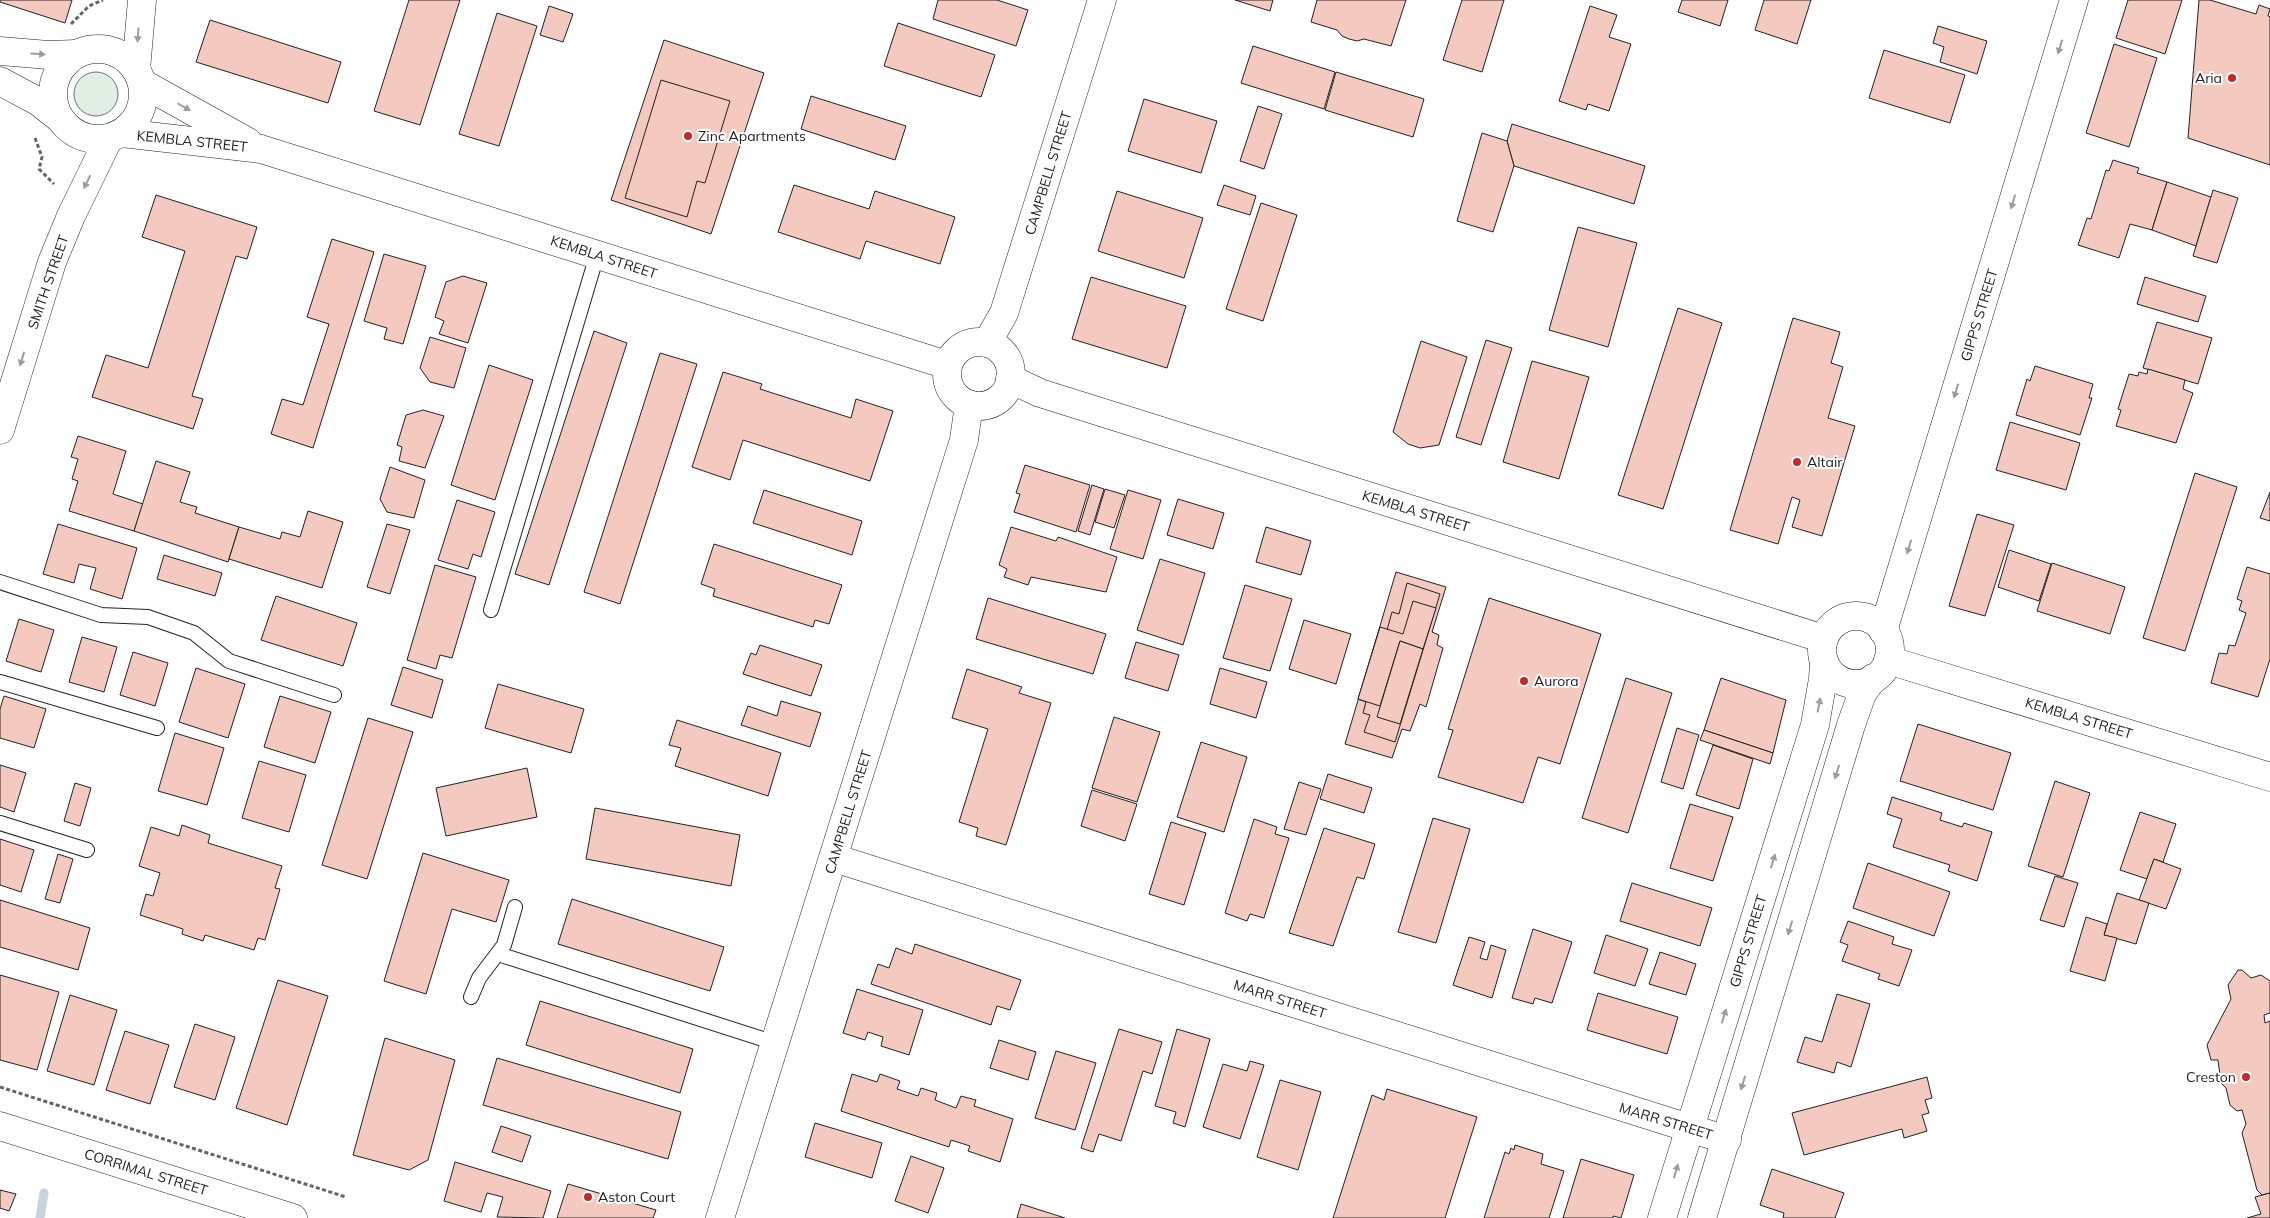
<svg xmlns="http://www.w3.org/2000/svg" width="2270" height="1218" font-family="Mulish,sans-serif">
  <rect width="100%" height="100%" fill="#fff"/>
  <circle fill="#e0efe3" stroke="#6f6f6f" cx="96" cy="94" r="22"/>
  <g fill="none" stroke-linecap="round" stroke-linejoin="round">
    <path stroke="#c7d3dd" stroke-width="9" d="M40 1218 44 1193"/>
  </g>
  <g fill="#f3c9c0" stroke="#222">
    <path d="M0 0H72L65 23 0 2Z"/>
    <path d="M409 0H460L420 125 374 111Z"/>
    <path d="M938 0H997L1028 10 1016 46 933 19Z"/>
    <path d="M1235 0H1273L1270 11Z"/>
    <path d="M1317 0H1406L1391 46 1364 39 1357 41 1349 39 1342 36 1337 30 1311 22Z"/>
    <path d="M1462 0H1504L1482 72 1443 60Z"/>
    <path d="M1682 0H1728L1720 26 1678 12Z"/>
    <path d="M1764 0H1811L1797 44 1755 30Z"/>
    <path d="M2128 0H2182L2165 54 2116 38Z"/>
    <path d="M2199 0H2210L2256 14 2259 5 2270 9 2268 16 2270 17V165L2188 138Z"/>
    <path d="M549 6 573 14 563 42 540 35Z"/>
    <path d="M1590 6 1617 15 1609 37 1631 44 1609 111 1588 104 1586 110 1559 101Z"/>
    <path d="M497 13 537 26 499 146 459 134Z"/>
    <path d="M210 20 341 62 328 103 196 62Z"/>
    <path d="M898 23 995 55 981 97 884 66Z"/>
    <path d="M1938 26 1987 41 1977 74 1940 62 1944 47 1933 43Z"/>
    <path d="M664 40 764 73 711 234 611 200Z"/>
    <path d="M2114 44 2157 58 2129 147 2086 133Z"/>
    <path d="M1253 46 1335 72 1324 109 1241 83Z"/>
    <path d="M1884 50 1965 75 1950 123 1869 98Z"/>
    <path d="M1336 72 1424 99 1413 137 1325 110Z"/>
    <path d="M661 80 730 101 705 183 697 181 687 217 625 198Z"/>
    <path d="M811 96 906 126 895 160 801 129Z"/>
    <path d="M1144 99 1217 121 1201 173 1128 151Z"/>
    <path d="M1258 106 1282 114 1264 169 1240 161Z"/>
    <path d="M1512 124 1645 166 1634 204 1514 166 1507 141Z"/>
    <path d="M1482 133 1507 141 1514 166 1493 232 1457 221Z"/>
    <path d="M2113 160 2139 168 2137 173 2167 182 2152 230 2130 224 2119 258 2078 245 2087 218 2091 219 2106 170 2109 171Z"/>
    <path d="M2167 182 2211 197 2196 246 2152 230Z"/>
    <path d="M794 185 869 209 875 191 955 217 940 264 866 241 860 259 778 232Z"/>
    <path d="M1224 185 1256 196 1250 215 1217 205Z"/>
    <path d="M2213 190 2238 198 2217 263 2193 256Z"/>
    <path d="M1117 191 1203 218 1184 278 1098 251Z"/>
    <path d="M156 195 257 227 247 259 236 256 192 396 203 399 193 429 92 397 106 355 148 368 185 251 142 237Z"/>
    <path d="M1261 203 1297 215 1263 321 1226 309Z"/>
    <path d="M1578 227 1637 243 1608 347 1549 330Z"/>
    <path d="M332 239 374 252 313 448 271 434 282 399 303 405 329 324 307 317Z"/>
    <path d="M384 254 426 266 403 344 384 339 387 328 364 321Z"/>
    <path d="M463 276 487 283 468 343 439 334 444 321 435 317 446 282Z"/>
    <path d="M1091 277 1186 306 1167 368 1072 339Z"/>
    <path d="M2145 277 2206 296 2198 322 2137 304Z"/>
    <path d="M1678 308 1722 323 1663 509 1618 495Z"/>
    <path d="M1793 318 1840 332 1831 363 1843 367 1828 418 1855 426 1822 536 1792 527 1800 500 1792 497 1778 544 1730 530Z"/>
    <path d="M2157 322 2212 338 2198 384 2143 368Z"/>
    <path d="M594 331 627 343 549 585 515 574Z"/>
    <path d="M430 337 466 348 454 388 430 382 420 368Z"/>
    <path d="M1486 340 1512 348 1481 445 1456 437Z"/>
    <path d="M1421 341 1467 357 1439 445 1420 448 1408 444 1393 432Z"/>
    <path d="M660 353 697 364 620 604 584 592Z"/>
    <path d="M1532 361 1589 377 1559 479 1503 462Z"/>
    <path d="M489 365 533 380 495 500 451 485Z"/>
    <path d="M2035 366 2093 384 2089 398H2092L2080 435 2016 415 2027 379 2030 381Z"/>
    <path d="M2148 369 2185 380 2183 389 2193 393 2176 443 2116 426 2121 410 2118 409 2129 374 2138 376 2139 372 2147 374Z"/>
    <path d="M723 372 762 384 760 389 851 418 856 399 893 411 870 481 743 440 730 480 692 467Z"/>
    <path d="M423 410 444 416 425 468 399 461 402 447 397 445 406 415Z"/>
    <path d="M2010 422 2080 443 2066 490 1996 470Z"/>
    <path d="M78 436 126 451 113 494 143 504 134 531 69 511 78 481 72 479 78 459 71 457Z"/>
    <path d="M156 461 190 472 180 502 197 507 195 513 239 527 228 562 134 531Z"/>
    <path d="M1025 465 1090 485 1076 532 1014 512 1020 494 1016 493Z"/>
    <path d="M390 467 425 480 414 518 387 512 380 499Z"/>
    <path d="M2195 473 2237 487 2185 651 2143 638Z"/>
    <path d="M1092 485 1104 489 1090 535 1078 531Z"/>
    <path d="M1105 489 1125 495 1114 528 1095 522Z"/>
    <path d="M764 490 862 521 852 555 753 523Z"/>
    <path d="M1128 490 1161 500 1143 559 1110 549Z"/>
    <path d="M2270 492V521L2260 518Z"/>
    <path d="M1178 499 1224 513 1213 549 1167 535Z"/>
    <path d="M457 500 495 512 481 557 473 554 468 569 438 560Z"/>
    <path d="M308 511 343 522 322 588 229 559 239 527 280 539 282 532 300 537Z"/>
    <path d="M1977 514 2014 525 1985 616 1949 606Z"/>
    <path d="M58 524 137 548 122 599 90 589 96 568 79 564 74 583 43 574Z"/>
    <path d="M387 524 410 530 390 594 367 587Z"/>
    <path d="M1011 527 1056 541 1058 537 1117 557 1106 592 1031 577 1028 585 1004 577 1007 569 999 565Z"/>
    <path d="M1266 527 1311 541 1301 575 1256 562Z"/>
    <path d="M714 544 842 585 829 624 815 620 813 627 713 596 715 589 701 584Z"/>
    <path d="M2009 550 2051 564 2039 601 1998 587Z"/>
    <path d="M164 555 222 573 215 596 157 579Z"/>
    <path d="M1160 559 1205 573 1183 645 1137 630Z"/>
    <path d="M2052 563 2125 587 2110 634 2037 611Z"/>
    <path d="M435 565 476 577 452 658 440 655 436 669 407 660Z"/>
    <path d="M2247 567 2270 574V659L2258 697 2211 683 2219 653 2227 654 2229 645 2235 646 2246 613 2239 610 2242 601 2237 599Z"/>
    <path d="M1396 572 1446 587 1432 632 1439 635 1437 645 1443 648 1426 707 1420 704 1410 731 1402 729 1392 758 1345 744Z"/>
    <path d="M1407 583 1440 594 1395 742 1364 732 1370 715 1363 713 1366 702 1358 699 1380 627 1387 630 1392 612 1399 614Z"/>
    <path d="M1245 585 1292 599 1270 671 1223 658Z"/>
    <path d="M276 596 357 623 343 666 261 640Z"/>
    <path d="M988 598 1106 634 1093 674 976 639Z"/>
    <path d="M1489 598 1601 634 1560 764 1538 757 1523 803 1438 777 1453 730 1448 729Z"/>
    <path d="M1413 601 1436 608 1423 649 1400 641 1380 706 1358 699 1380 627 1403 634Z"/>
    <path d="M19 619 54 630 41 672 6 661Z"/>
    <path d="M1304 620 1351 634 1336 684 1289 669Z"/>
    <path d="M82 637 117 647 104 692 69 682Z"/>
    <path d="M1400 641 1423 649 1400 724 1377 717Z"/>
    <path d="M1136 642 1179 655 1168 691 1125 678Z"/>
    <path d="M760 645 822 665 811 696 743 674 751 653 756 655Z"/>
    <path d="M133 652 168 663 155 706 120 695Z"/>
    <path d="M403 667 443 680 432 718 391 705Z"/>
    <path d="M196 668 245 684 228 738 179 722Z"/>
    <path d="M1220 668 1267 682 1256 718 1210 704Z"/>
    <path d="M967 669 1022 687 1019 693 1051 703 1006 845 976 836 978 828 959 822 988 729 952 718Z"/>
    <path d="M1626 678 1672 693 1628 833 1582 818Z"/>
    <path d="M1721 678 1786 700 1773 753 1704 730Z"/>
    <path d="M498 684 584 709 571 753 485 728Z"/>
    <path d="M4 696 46 709 34 748 0 738V709Z"/>
    <path d="M280 696 331 712 315 763 264 747Z"/>
    <path d="M781 701 821 713 810 747 741 725 748 706 777 716Z"/>
    <path d="M1114 717 1160 732 1137 802 1092 788Z"/>
    <path d="M368 718 413 732 367 879 322 865Z"/>
    <path d="M677 720 781 753 768 796 675 766 681 748 669 745Z"/>
    <path d="M1918 724 2011 753 1993 810 1900 781Z"/>
    <path d="M1677 728 1699 735 1683 789 1661 782Z"/>
    <path d="M1704 730 1773 753 1770 764 1700 740Z"/>
    <path d="M175 733 224 748 207 805 158 791Z"/>
    <path d="M1201 742 1247 757 1224 832 1177 817Z"/>
    <path d="M1713 745 1753 759 1739 809 1696 795Z"/>
    <path d="M259 761 306 775 289 832 242 818Z"/>
    <path d="M0 765 26 773 14 812 0 807Z"/>
    <path d="M527 768 537 817 446 836 436 788Z"/>
    <path d="M1328 774 1372 788 1364 813 1320 799Z"/>
    <path d="M2055 781 2090 793 2063 877 2028 866Z"/>
    <path d="M1299 782 1321 789 1306 835 1284 829Z"/>
    <path d="M75 783 91 788 80 826 64 821Z"/>
    <path d="M1092 790 1137 804 1125 841 1081 826Z"/>
    <path d="M1892 797 1942 813 1940 820 1962 827 1964 823 1992 832 1977 881 1948 871 1950 865 1893 847 1902 819 1887 814Z"/>
    <path d="M1690 804 1733 817 1713 881 1670 868Z"/>
    <path d="M595 808 740 835 731 886 586 859Z"/>
    <path d="M2140 812 2176 824 2163 862 2154 859 2147 879 2120 870Z"/>
    <path d="M1433 818 1470 829 1436 943 1398 932Z"/>
    <path d="M1254 819 1277 827 1275 834 1289 838 1264 918 1250 914 1247 921 1225 913Z"/>
    <path d="M1171 822 1206 833 1184 905 1149 894Z"/>
    <path d="M182 825 210 835 208 843 282 866 275 888 280 889 265 940 258 938 254 950 205 935 203 941 182 934 183 929 140 915 146 894 153 896 160 873 139 866 151 827 179 836Z"/>
    <path d="M1324 828 1375 844 1364 879 1357 877 1333 946 1289 933Z"/>
    <path d="M0 839 34 850 21 892 0 885Z"/>
    <path d="M423 853 509 880 496 922 452 909 426 994 384 981Z"/>
    <path d="M58 854 73 859 60 903 45 899Z"/>
    <path d="M2154 859 2181 869 2166 909 2139 900Z"/>
    <path d="M1868 863 1950 892 1934 936 1853 908Z"/>
    <path d="M2055 876 2078 883 2064 927 2040 920Z"/>
    <path d="M1632 883 1712 908 1700 946 1620 921Z"/>
    <path d="M2117 893 2149 903 2136 944 2104 935Z"/>
    <path d="M572 899 724 947 710 991 558 944Z"/>
    <path d="M0 900 90 928 78 970 0 947Z"/>
    <path d="M2086 917 2107 924 2104 935 2117 938 2105 981 2070 971Z"/>
    <path d="M1848 921 1894 937 1892 944 1912 950 1899 986 1878 979 1880 974 1842 961 1848 945 1840 942Z"/>
    <path d="M1533 929 1572 942 1552 1003 1535 998 1533 1004 1512 998Z"/>
    <path d="M1606 935 1648 949 1635 986 1594 973Z"/>
    <path d="M1469 937 1485 942 1480 958 1487 960 1491 945 1506 950 1492 998 1453 985Z"/>
    <path d="M915 944 1021 980 1010 1010 997 1006 991 1025 871 984 878 964 889 968 896 948 912 954Z"/>
    <path d="M1660 952 1696 964 1686 995 1649 984Z"/>
    <path d="M2238 970H2242L2251 978 2261 975 2270 981V1013L2264 1015 2265 1023 2270 1021V1193L2262 1195 2257 1190 2242 1133 2246 1124 2242 1110 2237 1111 2230 1105 2226 1088 2221 1083 2218 1060H2211L2207 1045 2231 999 2228 985Z"/>
    <path d="M0 975 59 992 37 1070 0 1060Z"/>
    <path d="M278 980 328 996 287 1125 236 1108Z"/>
    <path d="M857 989 923 1010 909 1055 881 1046 883 1037 868 1032 865 1040 843 1033Z"/>
    <path d="M1598 993 1678 1017 1667 1054 1587 1030Z"/>
    <path d="M1837 994 1870 1004 1851 1067 1837 1062 1834 1073 1797 1062 1805 1037 1822 1042Z"/>
    <path d="M70 995 117 1010 94 1085 47 1071Z"/>
    <path d="M540 1001 693 1049 680 1093 526 1045Z"/>
    <path d="M195 1024 235 1037 215 1100 174 1087Z"/>
    <path d="M1119 1029 1162 1042 1152 1074 1143 1071 1121 1141 1099 1134 1093 1152 1081 1148Z"/>
    <path d="M1177 1029 1210 1039 1185 1127 1173 1123 1176 1112 1155 1106Z"/>
    <path d="M125 1031 169 1045 150 1104 106 1090Z"/>
    <path d="M385 1038 455 1060 428 1160 409 1170 353 1155Z"/>
    <path d="M999 1040 1036 1052 1028 1080 990 1068Z"/>
    <path d="M1056 1051 1096 1063 1075 1130 1035 1118Z"/>
    <path d="M497 1058 681 1112 668 1159 483 1105Z"/>
    <path d="M1250 1061 1264 1065 1240 1139 1203 1127 1223 1064 1247 1071Z"/>
    <path d="M852 1074 877 1082 880 1074 900 1081 897 1089 918 1096 921 1088 937 1093 935 1100 956 1108 961 1096 976 1100 974 1106 1013 1119 1000 1162 968 1151 970 1146 951 1140 949 1147 841 1111Z"/>
    <path d="M1927 1077 1932 1098 1925 1100 1929 1113 1922 1115 1927 1131 1904 1138 1902 1129 1804 1155 1792 1113Z"/>
    <path d="M1280 1080 1321 1092 1298 1170 1257 1157Z"/>
    <path d="M1387 1089 1477 1117 1445 1218H1333L1372 1095 1384 1100Z"/>
    <path d="M815 1123 882 1143 872 1178 805 1157Z"/>
    <path d="M501 1126 531 1136 522 1162 492 1152Z"/>
    <path d="M1515 1145 1543 1154 1541 1164 1564 1171 1549 1218H1484L1505 1152 1509 1154 1511 1148 1514 1150Z"/>
    <path d="M911 1156 944 1168 928 1213 895 1201Z"/>
    <path d="M1581 1159 1634 1175 1621 1218 1613 1216V1218H1563Z"/>
    <path d="M455 1162 551 1191 543 1218 497 1217 503 1197 487 1193 481 1212 444 1201Z"/>
    <path d="M1772 1169 1844 1193 1835 1218H1783L1784 1213 1760 1205Z"/>
    <path d="M568 1184 656 1210 653 1218H557Z"/>
    <path d="M0 1190 16 1194 9 1211 0 1208Z"/>
    <path d="M2270 1193V1218H2247L2261 1214 2255 1197Z"/>
    <path d="M1021 1204 1065 1218H1017Z"/>
  </g>
  <g fill="none" stroke-linecap="round" stroke-linejoin="round">
    <g stroke="#222" stroke-width="16">
      <g id="lane">
        <path d="M0 582 101 615 148 617 194 633 229 661 334 695"/>
        <path d="M491 610 597 255"/>
        <path d="M0 682 157 728"/>
        <path d="M0 823 87 850"/>
        <path d="M498 954 775 1043"/>
        <path d="M471 997 479 978 504 945 515 907"/>
      </g>
    </g>
    <g stroke="#222" stroke-width="29">
      <g id="street">
        <path d="M1883 631 2074 0"/>
        <path d="M834 858 1727 1140"/>
        <path d="M1662 1218 1815 725 1823 679 1824 661"/>
        <path d="M1702 1218 1851 725 1862 694 1873 678"/>
      </g>
    </g>
    <g stroke="#222" stroke-width="29">
      <g id="secondary">
        <circle cx="98" cy="94" r="45"/>
        <path d="M0 51 48 55 76 54"/>
        <path d="M136 70 142 0"/>
        <path d="M0 81 39 102 58 117"/>
        <path d="M142 83 248 142"/>
        <path d="M122 133 261 149 947 365"/>
        <circle cx="979" cy="374" r="32"/>
        <path d="M987 343 1004 313 1102 0"/>
        <path d="M1010 379 1040 393 1824 639"/>
        <path d="M0 430 52 262 71 216 109 138"/>
        <circle cx="1856" cy="650" r="34"/>
        <path d="M1888 660 2270 777"/>
        <path d="M720 1218 964 440 969 404"/>
      </g>
    </g>
    <g stroke="#222" stroke-width="29">
      <path id="primary" d="M0 1126 293 1218"/>
    </g>
    <g stroke="#646464" stroke-width="3" stroke-dasharray="4 2.5" stroke-linecap="butt">
      <path d="M71 24 89 6 103 0"/>
      <path d="M35 138 42 157 39 169 54 184"/>
      <path d="M0 1087 346 1197"/>
    </g>
    <use href="#lane" stroke="#fff" stroke-width="14"/>
    <use href="#street" stroke="#fff" stroke-width="28"/>
    <use href="#secondary" stroke="#fff" stroke-width="28"/>
    <use href="#primary" stroke="#fff" stroke-width="28"/>
  </g>
  <defs><path id="oneway-solid" d="M-6-.8H1V-3.2L6.5 0L1 3.2V.8H-6Z" transform="scale(1.25)"/></defs>
  <g fill="#9c9c9c">
    <use href="#oneway-solid" transform="translate(138 35) rotate(94)"/>
    <use href="#oneway-solid" transform="translate(2060 47) rotate(107)"/>
    <use href="#oneway-solid" transform="translate(38 54) rotate(3)"/>
    <use href="#oneway-solid" transform="translate(184 107) rotate(30)"/>
    <use href="#oneway-solid" transform="translate(87 182) rotate(117)"/>
    <use href="#oneway-solid" transform="translate(2013 202) rotate(107)"/>
    <use href="#oneway-solid" transform="translate(22 359) rotate(107)"/>
    <use href="#oneway-solid" transform="translate(1956 391) rotate(107)"/>
    <use href="#oneway-solid" transform="translate(1909 547) rotate(107)"/>
    <use href="#oneway-solid" transform="translate(1819 705) rotate(-79)"/>
    <use href="#oneway-solid" transform="translate(1837 772) rotate(107)"/>
    <use href="#oneway-solid" transform="translate(1773 861) rotate(-73)"/>
    <use href="#oneway-solid" transform="translate(1790 928) rotate(107)"/>
    <use href="#oneway-solid" transform="translate(1724 1016) rotate(-73)"/>
    <use href="#oneway-solid" transform="translate(1743 1083) rotate(107)"/>
    <use href="#oneway-solid" transform="translate(1676 1171) rotate(-73)"/>
  </g>
  <g fill="#c62828" stroke="#fff" stroke-width="2">
    <circle cx="2232" cy="78" r="5"/>
    <circle cx="688" cy="136" r="5"/>
    <circle cx="1797" cy="462" r="5"/>
    <circle cx="1524" cy="681" r="5"/>
    <circle cx="2246" cy="1077" r="5"/>
    <circle cx="588" cy="1197" r="5"/>
  </g>
  <g text-anchor="middle" stroke-width="4" stroke-linejoin="round" paint-order="stroke">
    <g font-size="14" fill="#222" stroke="#fff" text-anchor="start">
      <text x="2222" y="83" text-anchor="end">Aria</text>
      <text x="698" y="141">Zinc Apartments</text>
      <text x="1807" y="467">Altair</text>
      <text x="1534" y="686">Aurora</text>
      <text x="2236" y="1082" text-anchor="end">Creston</text>
      <text x="598" y="1202">Aston Court</text>
    </g>
    <g font-size="14" fill="#222" stroke="#fff">
      <text transform="translate(192 141) rotate(6)" y="5">KEMBLA STREET</text>
      <text transform="translate(1048 173) rotate(-73)" y="5">CAMPBELL STREET</text>
      <text transform="translate(604 257) rotate(18)" y="5">KEMBLA STREET</text>
      <text transform="translate(48 282) rotate(-71)" y="5">SMITH STREET</text>
      <text transform="translate(1979 315) rotate(-73)" y="5">GIPPS STREET</text>
      <text transform="translate(1416 511) rotate(17)" y="5">KEMBLA STREET</text>
      <text transform="translate(2079 718) rotate(17)" y="5">KEMBLA STREET</text>
      <text transform="translate(848 812) rotate(-73)" y="5">CAMPBELL STREET</text>
      <text transform="translate(1748 941) rotate(-73)" y="5">GIPPS STREET</text>
      <text transform="translate(1280 999) rotate(18)" y="5">MARR STREET</text>
      <text transform="translate(1666 1121) rotate(17)" y="5">MARR STREET</text>
      <text transform="translate(146 1172) rotate(17)" y="5">CORRIMAL STREET</text>
    </g>
  </g>
</svg>
